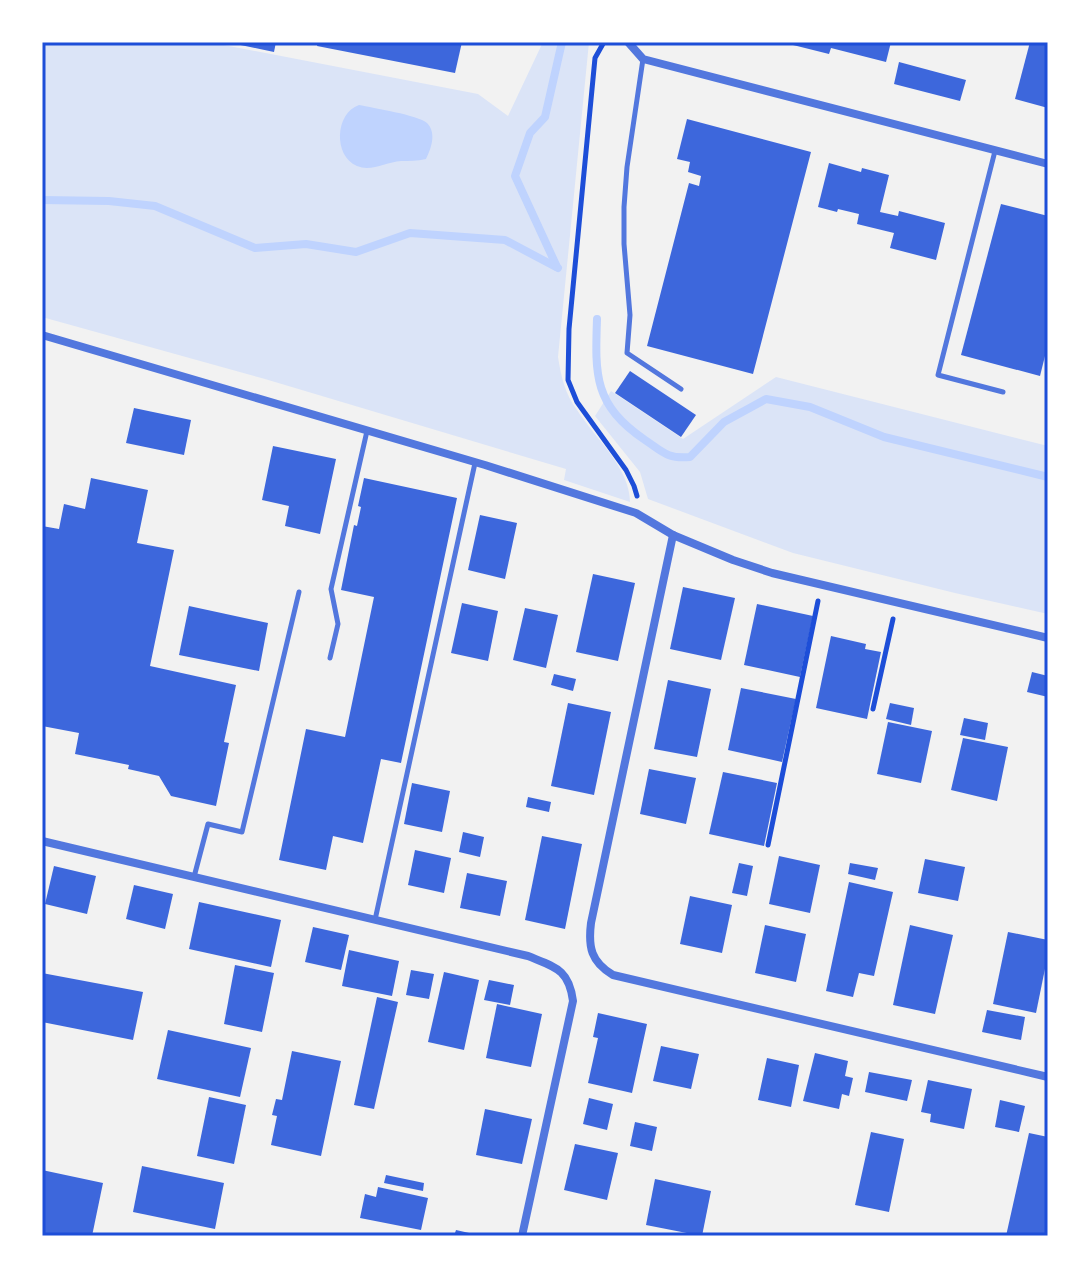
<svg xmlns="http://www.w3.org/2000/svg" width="1090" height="1278" font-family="Overpass,sans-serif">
  <rect width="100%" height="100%" fill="#f2f2f2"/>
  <g fill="#dbe4f7">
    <path d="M42 42H208L478 94 508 116 543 42H589L558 357C561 376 565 394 577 410 595 438 630 468 630 502L564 480 566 469 265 379 42 317Z"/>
    <path d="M776 377 1048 446V614L955 593 793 553 648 499 640 472 595 416 611 391 683 439Z"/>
  </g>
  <path fill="#bfd3fe" d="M359 105C373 108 418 115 427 123 437 133 431 149 426 159 417 161 409 161 401 161 386 162 371 172 357 166 333 156 335 113 359 105Z"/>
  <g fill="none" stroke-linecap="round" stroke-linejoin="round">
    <g stroke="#bfd3fe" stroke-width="8">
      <path d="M42 200 109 201 155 206 255 248 306 244 356 252 410 233 505 240 558 268"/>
      <path d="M557 267 515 176 530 133 545 117 562 42"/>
      <path d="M597 319C595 376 594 405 645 440 663 452 667 459 690 457L724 422 766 399 810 407 884 437 1048 477"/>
    </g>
  </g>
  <g fill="#3d67dc">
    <path d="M231 42H276L274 52 231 43Z"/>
    <path d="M318 42H462L455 73 317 46Z"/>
    <path d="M794 42H891L886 62 831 48 829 54 793 45Z"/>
    <path d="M1030 42 1048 44V108L1015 99Z"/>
    <path d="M899 62 966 80 960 101 894 84Z"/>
    <path d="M687 119 811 152 753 374 647 346 689 183 699 186 701 176 688 172 690 162 677 159Z"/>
    <path d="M829 163 861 172 862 168 889 175 880 212 898 216 899 211 945 223 936 260 890 248 894 233 857 224 859 214 838 209 837 212 818 207Z"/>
    <path d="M1001 204 1048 216V344L1040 376 961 355Z"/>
    <path d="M630 371 696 415 681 437 615 393Z"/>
    <path d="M134 408 191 420 184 455 126 443Z"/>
    <path d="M273 446 336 459 320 534 285 526 289 506 262 500Z"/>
    <path d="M91 478 148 490 137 543 174 550 150 666 236 685 224 742 229 743 216 806 171 796 159 776 128 769 129 765 75 754 79 733 42 726V526L59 529 64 504 85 509Z"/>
    <path d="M364 478 457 498 401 763 381 759 363 843 333 836 326 870 279 860 306 729 345 737 374 597 341 590 354 525 357 526 361 507 358 506Z"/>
    <path d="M480 515 517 523 505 579 468 570Z"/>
    <path d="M593 574 635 583 618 661 576 652Z"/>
    <path d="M683 587 735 598 721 660 670 649Z"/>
    <path d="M462 603 498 611 488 661 451 653Z"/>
    <path d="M757 604 813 616 800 677 744 665Z"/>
    <path d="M189 606 268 623 259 671 179 655Z"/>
    <path d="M525 608 558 615 546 668 513 660Z"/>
    <path d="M831 636 866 644 865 649 881 652 867 719 816 708Z"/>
    <path d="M1032 672 1048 676V697L1027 692Z"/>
    <path d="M554 674 576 679 573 691 551 685Z"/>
    <path d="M668 680 711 689 697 757 654 749Z"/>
    <path d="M741 688 796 699 782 762 728 750Z"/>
    <path d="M568 703 611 712 594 795 551 786Z"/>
    <path d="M890 703 914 708 911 725 886 719Z"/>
    <path d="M964 718 988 723 985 740 960 735Z"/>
    <path d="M888 722 932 731 921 783 877 774Z"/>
    <path d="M963 738 1008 747 997 801 951 790Z"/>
    <path d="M649 769 696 778 686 824 640 814Z"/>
    <path d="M723 772 777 783 764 846 709 834Z"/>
    <path d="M412 783 450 791 442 832 404 824Z"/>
    <path d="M528 797 551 802 549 812 526 807Z"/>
    <path d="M463 832 484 837 480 857 459 852Z"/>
    <path d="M542 836 582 844 565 929 525 920Z"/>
    <path d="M415 850 451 858 444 893 408 885Z"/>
    <path d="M779 856 820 865 810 913 769 904Z"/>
    <path d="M925 859 965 867 958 901 918 893Z"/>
    <path d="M739 863 753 866 747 896 732 893Z"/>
    <path d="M850 863 878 868 875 880 848 874Z"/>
    <path d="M54 866 96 876 87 914 45 904Z"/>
    <path d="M467 873 507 881 500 916 460 908Z"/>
    <path d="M849 882 893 892 874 976 859 973 853 997 826 991Z"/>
    <path d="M134 885 173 894 165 929 126 919Z"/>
    <path d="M690 896 732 905 722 953 680 944Z"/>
    <path d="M199 902 281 920 271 967 189 949Z"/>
    <path d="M765 925 806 934 796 982 755 973Z"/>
    <path d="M910 925 953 935 935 1014 893 1005Z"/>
    <path d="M313 927 349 935 341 970 305 962Z"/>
    <path d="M1008 932 1048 940V954L1036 1013 993 1004Z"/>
    <path d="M349 950 399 961 392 996 342 986Z"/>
    <path d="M235 965 274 973 262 1032 224 1024Z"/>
    <path d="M411 970 434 974 429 999 406 995Z"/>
    <path d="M444 972 479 980 464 1050 428 1042Z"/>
    <path d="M42 973 143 992 133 1040 42 1022Z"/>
    <path d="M489 980 514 985 510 1005 484 1000Z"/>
    <path d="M377 997 398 1002 374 1109 354 1105Z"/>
    <path d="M497 1004 542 1014 531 1067 486 1058Z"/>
    <path d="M987 1010 1025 1017 1021 1040 982 1032Z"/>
    <path d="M598 1013 647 1024 632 1093 588 1083 598 1038 593 1037Z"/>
    <path d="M168 1030 251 1048 240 1097 157 1079Z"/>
    <path d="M661 1046 699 1054 691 1089 653 1081Z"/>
    <path d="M292 1051 341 1061 321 1156 271 1145 277 1116 272 1115 276 1099 282 1100Z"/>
    <path d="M815 1053 848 1061 845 1076 853 1078 849 1096 842 1094 839 1109 803 1101Z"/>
    <path d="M767 1058 799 1065 791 1107 758 1100Z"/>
    <path d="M869 1072 912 1080 907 1101 865 1092Z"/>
    <path d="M928 1080 972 1089 964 1129 930 1122 931 1114 921 1112Z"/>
    <path d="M209 1097 246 1105 234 1164 197 1156Z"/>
    <path d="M589 1098 613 1104 607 1130 583 1124Z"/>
    <path d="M1000 1100 1025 1106 1019 1132 995 1127Z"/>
    <path d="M485 1109 532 1119 522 1164 476 1155Z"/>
    <path d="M635 1122 657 1127 652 1151 630 1146Z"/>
    <path d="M871 1132 904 1139 889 1212 855 1205Z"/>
    <path d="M1029 1133 1048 1137V1236H1006Z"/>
    <path d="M575 1144 618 1153 607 1200 564 1190Z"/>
    <path d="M142 1166 224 1183 215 1229 133 1212Z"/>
    <path d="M42 1170 103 1183 92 1236H42Z"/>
    <path d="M386 1175 424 1183 423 1191 384 1183Z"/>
    <path d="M655 1179 711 1191 702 1236 646 1225Z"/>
    <path d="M378 1187 428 1198 421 1230 360 1218 365 1194 376 1197Z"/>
    <path d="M456 1230 478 1235V1236H454Z"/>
  </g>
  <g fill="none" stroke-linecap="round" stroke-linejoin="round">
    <g stroke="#1d4ed8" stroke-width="5">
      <path d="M604 42 595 58 569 329 568 380 577 402 626 470 634 486 637 496"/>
      <path d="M873 709 893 619"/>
      <path d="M768 845 818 601"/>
    </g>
    <g stroke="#5277de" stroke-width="5">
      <path d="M643 59 627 167 624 207V244L630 315 627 353 681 389"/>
      <path d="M995 151 938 375 1003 392"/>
      <path d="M330 658 338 624 331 589 367 431"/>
      <path d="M194 877 208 824 242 832 299 592"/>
      <path d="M375 920 475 463"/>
    </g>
    <g stroke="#5277de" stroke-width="8">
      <path d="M628 42 643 59 1048 164"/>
      <path d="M42 335 485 465 636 513 673 535 733 560 772 573 1048 638"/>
      <path d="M673 535 591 923C588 947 591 962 613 975L1048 1077"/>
      <path d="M42 841 528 956C555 967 569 969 573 1001L522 1236"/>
    </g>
  </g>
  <rect width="1090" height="1278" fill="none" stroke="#ffffff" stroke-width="88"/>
  <rect x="44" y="44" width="1002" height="1190" fill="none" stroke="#1d4ed8" stroke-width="3"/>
</svg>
